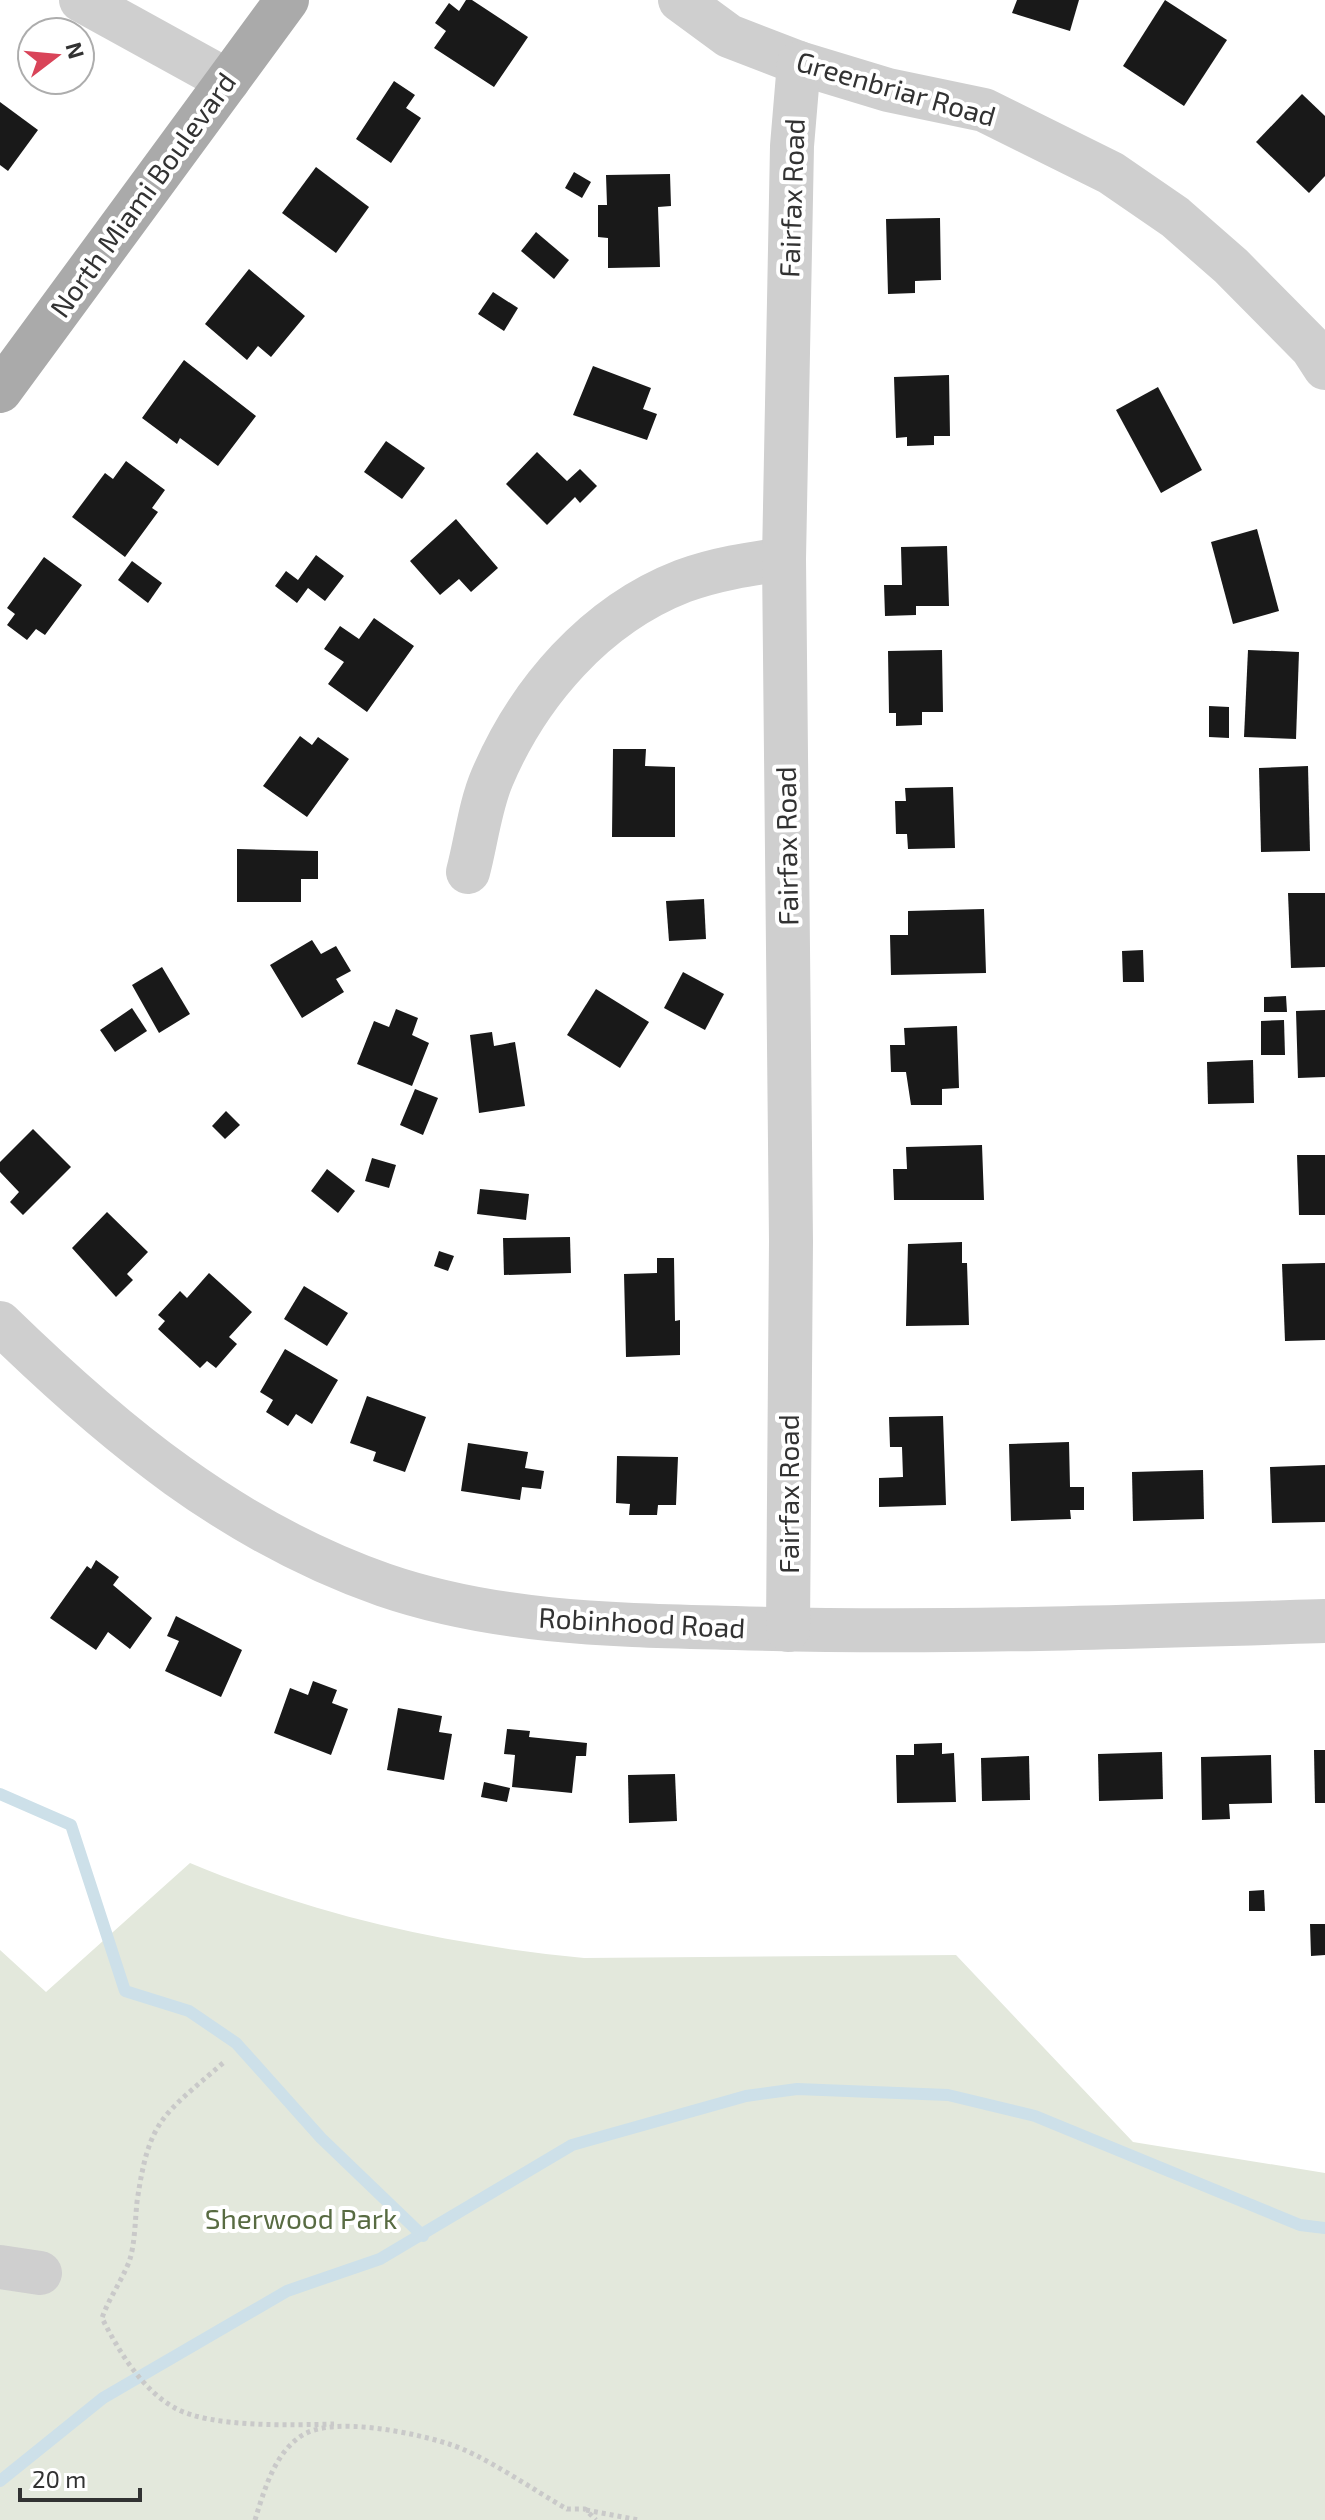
<svg xmlns="http://www.w3.org/2000/svg" width="1325" height="2520" font-family="'Exo 2',sans-serif">
  <rect width="100%" height="100%" fill="#fff"/>
  <path fill="#e3e8dc" d="M190 1863C317 1916 448 1945 584 1958L956 1955 1133 2142 1325 2173V2520H0V1950L46 1992Z"/>
  <g fill="none" stroke-linecap="round" stroke-linejoin="round">
    <g stroke="#cde0e9" stroke-width="12">
      <path d="M0 1794 71 1825 125 1991 189 2011 236 2043 321 2138 423 2236"/>
      <path d="M0 2481 103 2398 287 2291 380 2259 572 2145 746 2096 797 2089 948 2095 1035 2116 1300 2225 1325 2228"/>
    </g>
  </g>
  <g fill="#191919">
    <path d="M466 0H472L528 37 494 87 434 48 446 31 435 23 449 3 459 11Z"/>
    <path d="M1017 0H1079L1070 31 1012 13Z"/>
    <path d="M1165 0 1227 40 1184 106 1123 66Z"/>
    <path d="M394 81 415 95 406 108 421 118 391 163 356 139Z"/>
    <path d="M1302 94 1325 116V176L1309 193 1256 142Z"/>
    <path d="M0 102 38 130 8 171 0 165Z"/>
    <path d="M316 167 369 207 336 253 282 213Z"/>
    <path d="M574 172 591 182 582 198 565 188Z"/>
    <path d="M670 174 671 206 658 207 660 267 608 268V238L598 237V205H607L606 175Z"/>
    <path d="M940 218 941 280 915 281V293L888 294 886 219Z"/>
    <path d="M536 232 569 260 554 279 521 251Z"/>
    <path d="M249 269 305 316 271 357 258 346 247 360 205 324Z"/>
    <path d="M493 292 518 308 504 331 478 314Z"/>
    <path d="M184 360 256 416 218 466 180 438 177 444 142 418Z"/>
    <path d="M593 366 651 388 643 409 657 414 647 440 573 415Z"/>
    <path d="M949 375 950 436H934V445L907 446V437L896 438 894 377Z"/>
    <path d="M1158 387 1202 470 1161 493 1116 410Z"/>
    <path d="M386 441 425 468 402 499 364 472Z"/>
    <path d="M537 452 567 481 580 469 597 486 580 503 575 497 547 525 506 484Z"/>
    <path d="M126 461 165 490 152 508 158 512 125 557 72 517 105 473 113 479Z"/>
    <path d="M456 519 498 568 471 592 459 579 440 595 410 561Z"/>
    <path d="M1257 529 1279 611 1233 624 1211 542Z"/>
    <path d="M947 546 949 606H916V615L885 616 884 585H902L901 547Z"/>
    <path d="M316 555 344 576 325 601 308 588 297 603 275 586 286 571 298 580Z"/>
    <path d="M44 557 82 585 45 635 36 629 27 640 7 625 15 614 7 608Z"/>
    <path d="M132 561 162 583 148 603 118 580Z"/>
    <path d="M374 618 414 646 367 712 328 684 344 662 324 649 340 626 359 639Z"/>
    <path d="M942 650 943 712H922V725L896 726V713H889L888 651Z"/>
    <path d="M1248 650 1299 652 1296 739 1244 737Z"/>
    <path d="M1209 706 1229 707V738L1209 737Z"/>
    <path d="M300 736 312 745 318 737 349 759 307 817 263 786Z"/>
    <path d="M613 749H646L645 766 675 767V837H612Z"/>
    <path d="M1308 766 1310 851 1261 852 1259 768Z"/>
    <path d="M953 787 955 848 908 849 907 834H896L895 801H906L905 788Z"/>
    <path d="M237 849 318 851V879H301V902H237Z"/>
    <path d="M1288 893H1325V967L1291 968Z"/>
    <path d="M704 899 706 939 669 941 666 901Z"/>
    <path d="M984 909 986 973 891 975 890 935H908V911Z"/>
    <path d="M312 940 321 954 336 946 351 971 336 979 344 992 302 1018 270 965Z"/>
    <path d="M1143 950 1144 982H1123L1122 951Z"/>
    <path d="M162 967 190 1014 159 1033 132 985Z"/>
    <path d="M683 972 724 994 705 1030 664 1008Z"/>
    <path d="M596 989 649 1022 620 1068 567 1035Z"/>
    <path d="M1286 996 1287 1012H1264V997Z"/>
    <path d="M132 1008 147 1031 115 1052 100 1030Z"/>
    <path d="M396 1009 418 1018 412 1035 429 1043 412 1086 357 1064 374 1021 389 1027Z"/>
    <path d="M1325 1010V1077L1298 1078 1296 1011Z"/>
    <path d="M1284 1020 1285 1055H1261V1021Z"/>
    <path d="M957 1026 959 1088 942 1089V1105H911L906 1072H891L890 1045H905L904 1028Z"/>
    <path d="M492 1032 494 1046 515 1042 525 1106 479 1113 470 1035Z"/>
    <path d="M1253 1060 1254 1103 1208 1104 1207 1062Z"/>
    <path d="M415 1089 438 1098 423 1135 400 1125Z"/>
    <path d="M226 1111 240 1125 225 1139 212 1126Z"/>
    <path d="M33 1129 71 1167 23 1215 10 1202 19 1192 0 1172V1162Z"/>
    <path d="M982 1145 984 1200H894L893 1169H907L906 1147Z"/>
    <path d="M1297 1155H1325V1215H1299Z"/>
    <path d="M372 1158 396 1165 389 1188 365 1181Z"/>
    <path d="M327 1169 355 1191 338 1213 311 1191Z"/>
    <path d="M480 1189 529 1194 526 1220 477 1214Z"/>
    <path d="M107 1212 148 1252 127 1274 133 1280 116 1297 72 1248Z"/>
    <path d="M570 1237 571 1273 504 1275 503 1238Z"/>
    <path d="M962 1242V1263H967L969 1325 906 1326 908 1244Z"/>
    <path d="M439 1251 454 1256 448 1271 434 1266Z"/>
    <path d="M657 1258H674L675 1321 680 1320V1355L626 1357 624 1274 657 1273Z"/>
    <path d="M1325 1263V1340L1285 1341 1282 1264Z"/>
    <path d="M209 1273 252 1312 229 1337 237 1344 216 1368 207 1361 200 1368 158 1329 165 1321 158 1315 180 1291 187 1298Z"/>
    <path d="M304 1286 348 1313 327 1346 284 1319Z"/>
    <path d="M285 1349 338 1380 312 1424 296 1414 288 1426 266 1412 273 1400 260 1392Z"/>
    <path d="M367 1396 426 1417 405 1472 373 1461 376 1452 350 1443Z"/>
    <path d="M943 1416 946 1505 879 1507V1478L903 1477 902 1447H890L889 1417Z"/>
    <path d="M1069 1442 1070 1487H1084V1510H1070L1071 1519 1011 1521 1009 1444Z"/>
    <path d="M468 1443 528 1452 525 1468 544 1471 541 1489 522 1487 520 1500 461 1491Z"/>
    <path d="M617 1456 678 1457 676 1505H658L657 1515H629L630 1504 616 1503Z"/>
    <path d="M1325 1465V1522L1272 1523 1270 1467Z"/>
    <path d="M1203 1470 1204 1519 1133 1521 1132 1472Z"/>
    <path d="M96 1560 119 1577 113 1585 152 1618 130 1649 108 1632 96 1650 50 1618 87 1566 91 1569Z"/>
    <path d="M176 1616 242 1650 221 1697 165 1671 179 1641 167 1636Z"/>
    <path d="M313 1681 337 1690 332 1703 348 1709 331 1755 274 1733 290 1688 308 1695Z"/>
    <path d="M398 1708 442 1716 439 1732 452 1734 444 1780 387 1770Z"/>
    <path d="M507 1729 530 1731 529 1737 587 1743 586 1756H576L572 1793 512 1787 515 1755 504 1754Z"/>
    <path d="M942 1743V1754L954 1753 956 1802 897 1803 896 1755H914V1744Z"/>
    <path d="M1314 1750H1325V1803H1315Z"/>
    <path d="M1162 1752 1163 1799 1099 1801 1098 1754Z"/>
    <path d="M1271 1755 1272 1803 1229 1804 1230 1819 1202 1820 1201 1757Z"/>
    <path d="M1029 1756 1030 1800 982 1801 981 1758Z"/>
    <path d="M675 1774 677 1821 629 1823 628 1775Z"/>
    <path d="M484 1782 510 1788 507 1802 481 1797Z"/>
    <path d="M1264 1890 1265 1911H1249V1891Z"/>
    <path d="M1310 1924H1325V1955L1311 1956Z"/>
  </g>
  <g fill="none" stroke-linecap="round" stroke-linejoin="round">
    <g stroke="#c9c9c9" stroke-width="5" stroke-dasharray="4 4" stroke-linecap="butt">
      <path d="M223 2063C162 2116 149 2119 137 2202 135 2221 135 2245 129 2262 121 2282 109 2298 102 2318 118 2350 142 2390 175 2408 211 2428 292 2425 334 2424"/>
      <path d="M586 2510 639 2520"/>
      <path d="M255 2520C264 2491 274 2454 301 2436 332 2415 415 2433 449 2444 482 2454 535 2491 567 2509H585L596 2520"/>
    </g>
    <g stroke="#cfcfcf" stroke-width="44">
      <path d="M81 0 228 81"/>
      <path d="M680 0 729 36 799 63 888 90 984 110 1111 173 1175 217 1231 266 1312 348 1325 368"/>
      <path d="M468 872C476 842 480 806 492 778 528 693 595 615 683 581 716 569 749 564 784 559"/>
      <path d="M0 1323C114 1434 232 1532 384 1585 498 1624 617 1625 735 1628 932 1634 1129 1627 1325 1621"/>
      <path d="M788 1630 791 1241 784 559 792 146 799 63"/>
      <path d="M0 2267 40 2273"/>
    </g>
    <path stroke="#aaa" stroke-width="44" d="M0 391 287 0"/>
  </g>
  <g text-anchor="middle" stroke-width="8" stroke-linejoin="round" paint-order="stroke">
    <g font-size="28" fill="#323232" stroke="#fff">
      <text transform="translate(896 89) rotate(16)" y="10">Greenbriar Road</text>
      <text transform="translate(143 195) rotate(-54)" y="10">North Miami Boulevard</text>
      <text transform="translate(792 198) rotate(-88)" y="10">Fairfax Road</text>
      <text transform="translate(787 846) rotate(-91)" y="10">Fairfax Road</text>
      <text transform="translate(789 1494) rotate(-90)" y="10">Fairfax Road</text>
      <text transform="translate(642 1623) rotate(3)" y="10">Robinhood Road</text>
    </g>
    <g font-size="28" fill="#586b42" stroke="#fff">
      <text x="301" y="2229">Sherwood Park</text>
    </g>
  </g>
  <g transform="translate(56 56) rotate(74)"><circle r="38" fill="#ffffff" stroke="#adadad" stroke-width="2"/>
  <path d="M0-6L14 30L0 20L-14 30Z" fill="#d94459"/>
  <text y="-12" font-size="22" font-weight="bold" text-anchor="middle" fill="#323232">N</text>
  </g>
  <path d="M20 2488v12h120v-12" fill="none" stroke="#323232" stroke-width="4"/>
  <text x="32" y="2488" font-size="24" fill="#323232" stroke="#ffffff" stroke-width="6" paint-order="stroke">20 m</text>
</svg>
